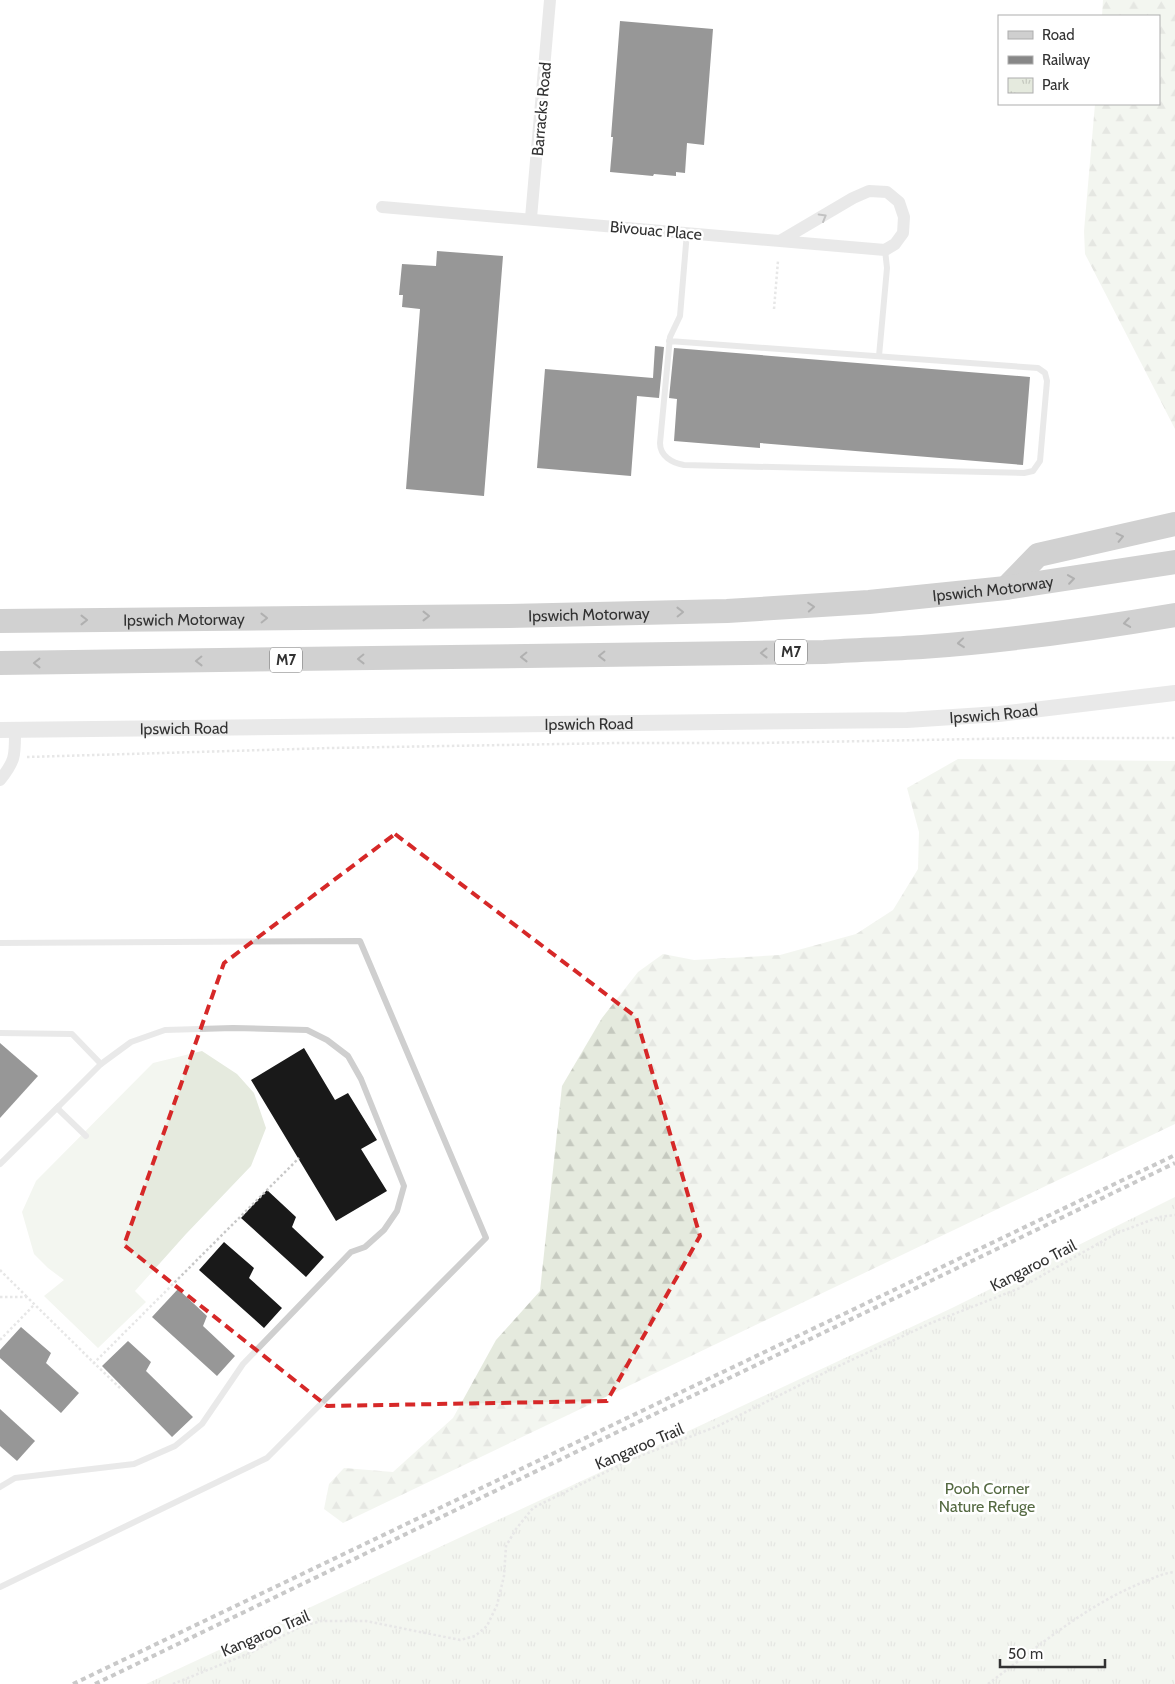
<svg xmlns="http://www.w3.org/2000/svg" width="1175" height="1684" font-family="Cabin,sans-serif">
  <defs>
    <pattern id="forest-firs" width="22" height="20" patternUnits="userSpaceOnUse" patternTransform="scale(1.25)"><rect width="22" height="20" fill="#e5eade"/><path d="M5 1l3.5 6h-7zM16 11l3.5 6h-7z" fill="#c5c9bf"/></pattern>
    <pattern id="park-tufts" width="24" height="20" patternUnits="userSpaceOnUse" patternTransform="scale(1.25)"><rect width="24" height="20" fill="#e5eade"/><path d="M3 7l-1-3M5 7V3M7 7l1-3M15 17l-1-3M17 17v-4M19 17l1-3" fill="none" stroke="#c5c9bf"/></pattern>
  </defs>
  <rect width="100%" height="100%" fill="#fff"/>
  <path fill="#e5eade" d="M202 1051 237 1074 254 1093 266 1128 251 1166 186 1234 135 1291 146 1302 98 1348 44 1296 64 1280 48 1268 34 1254 22 1212 36 1181 153 1063Z"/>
  <g fill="url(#forest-firs)">
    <path d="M1103 0H1175V429L1085 254 1084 231 1095 104H1159V16H1102Z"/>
    <path d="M958 759 1175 761V1124L343 1523 324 1509 329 1484 344 1468 393 1472 453 1418 496 1340 540 1291 562 1086 602 1018 638 972 663 954 694 960 780 955 856 934 893 910 918 869 919 832 907 788Z"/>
  </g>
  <path fill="url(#park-tufts)" d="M1175 1197V1684H146L952 1308Z"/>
  <g fill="#191919">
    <path d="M620 21 713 29 704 145 687 143 685 173 676 172V176L654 174 653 176 610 172 613 137H611Z"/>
    <path d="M437 251 503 256 484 496 406 489 420 309 402 307 403 295H399L402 264 436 266Z"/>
    <path d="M655 346 664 347 659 398 637 396 631 476 537 468 545 369 653 378Z"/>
    <path d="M674 348 1030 377 1023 465 760 443V448L674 441 677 399 669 398Z"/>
    <path d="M0 1043 38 1076 0 1118Z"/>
    <path d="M304 1048 335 1100 348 1093 377 1140 361 1149 387 1191 336 1221 251 1080Z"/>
    <path d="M267 1190 296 1217 292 1227 324 1257 306 1277 241 1218Z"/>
    <path d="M224 1242 254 1268 249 1278 282 1308 264 1328 199 1270Z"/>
    <path d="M178 1289 207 1316 203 1326 235 1356 217 1376 152 1317Z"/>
    <path d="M21 1327 51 1353 46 1363 79 1393 61 1413 0 1358V1350Z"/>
    <path d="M128 1341 151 1362 146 1371 193 1417 172 1437 102 1366Z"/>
    <path d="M0 1409 35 1441 17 1461 0 1446Z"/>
  </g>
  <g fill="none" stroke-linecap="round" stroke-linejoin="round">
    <g stroke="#c9c9c9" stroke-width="2.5" stroke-dasharray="2.5 2.5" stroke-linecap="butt">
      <path d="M774 309 778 261"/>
      <path d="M27 757 331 748 619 743H758L1032 738H1175"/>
      <path d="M0 1270 27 1297"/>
      <path d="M0 1297H27L94 1363"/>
      <path d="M0 1340 34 1305"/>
      <path d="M120 1388 94 1363 299 1158"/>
      <path d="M173 1684 252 1652 300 1627 321 1621H366L460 1640 475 1636 487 1626 497 1605 504 1576 506 1546 516 1529 533 1508 632 1459 718 1426 830 1370 931 1323 1020 1288 1117 1233 1159 1217 1175 1215"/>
      <path d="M988 1684C1038 1647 1087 1604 1146 1581 1156 1577 1164 1573 1175 1572"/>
    </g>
    <g stroke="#cfcfcf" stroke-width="6">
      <path d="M669 341 1038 368 1045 373 1047 381 1040 461 1033 471 1024 473 684 465C672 463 660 456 660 443L670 337 680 316 687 232"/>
      <path d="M879 356 887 268 885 250"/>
      <path d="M0 943 360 941 486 1238 267 1458 0 1587"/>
      <path d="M0 1033 72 1034 101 1064"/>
      <path d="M0 1164 59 1106"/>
      <path d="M0 1487 15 1478 134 1464 175 1446 202 1424 243 1364 351 1252 365 1247 384 1230 397 1211 404 1186 361 1079 348 1056 327 1040 307 1030 233 1028 165 1030 131 1042 101 1064 57 1108 86 1136"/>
    </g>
    <g stroke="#cfcfcf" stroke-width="12">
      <path d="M382 207 885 250 895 244 903 233 904 217 899 202 887 192 869 191 853 198 780 241"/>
      <path d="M531 218 550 0"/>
      <path d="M0 780C16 760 15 755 15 730"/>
    </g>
    <path stroke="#cfcfcf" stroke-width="16" id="s1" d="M0 730 907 720 999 714 1175 693"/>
    <g stroke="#999" stroke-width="24">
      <path d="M1006 588 1038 555 1175 524"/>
      <path id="s2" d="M0 621 509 616 727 611 869 602 1006 588 1175 562"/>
      <path d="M0 663 824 652C857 650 890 649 922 647 1007 641 1092 629 1175 615"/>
    </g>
    <g stroke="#878787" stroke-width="4" stroke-dasharray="5 4" stroke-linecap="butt">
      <path d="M73 1684 1175 1155"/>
      <path d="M95 1684 1175 1163"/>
    </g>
  </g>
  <defs><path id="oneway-chevron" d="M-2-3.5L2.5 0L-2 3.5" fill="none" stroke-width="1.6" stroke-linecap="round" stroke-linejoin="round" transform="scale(1.25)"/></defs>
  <use stroke="#797979" href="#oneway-chevron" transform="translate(823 217) rotate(-30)"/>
  <g stroke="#515151">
    <use href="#oneway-chevron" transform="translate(1120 537) rotate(-13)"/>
    <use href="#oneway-chevron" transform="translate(1071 579) rotate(-8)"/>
    <use href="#oneway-chevron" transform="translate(811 607) rotate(-4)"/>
    <use href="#oneway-chevron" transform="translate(680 612) rotate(-1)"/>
    <use href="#oneway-chevron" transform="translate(426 616)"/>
    <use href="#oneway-chevron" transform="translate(264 618) rotate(-1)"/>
    <use href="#oneway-chevron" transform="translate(84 620)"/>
    <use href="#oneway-chevron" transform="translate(1127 623) rotate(171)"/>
    <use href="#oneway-chevron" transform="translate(961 643) rotate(174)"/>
    <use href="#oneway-chevron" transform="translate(764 653) rotate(179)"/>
    <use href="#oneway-chevron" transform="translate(602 656) rotate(179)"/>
    <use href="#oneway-chevron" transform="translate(524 657) rotate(179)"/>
    <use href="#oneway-chevron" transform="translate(361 659) rotate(179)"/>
    <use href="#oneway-chevron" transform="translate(199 661) rotate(179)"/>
    <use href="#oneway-chevron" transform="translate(37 663) rotate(180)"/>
  </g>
  <path d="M0 0H1175V1684H0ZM395 834 636 1017 700 1236 607 1401 327 1406 124 1245 224 963Z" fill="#fff" fill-opacity=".55" fill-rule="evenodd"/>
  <path fill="none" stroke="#d62828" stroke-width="4" stroke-dasharray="10 6" stroke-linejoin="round" d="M395 834 636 1017 700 1236 607 1401 327 1406 124 1245 224 963Z"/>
  <g text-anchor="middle" stroke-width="5" stroke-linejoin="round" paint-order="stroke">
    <g fill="#fff" stroke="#707070" stroke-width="1">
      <rect x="775" y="639.5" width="32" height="25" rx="4"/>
      <rect x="270" y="647.5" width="32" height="25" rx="4"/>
    </g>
    <g font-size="15" font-weight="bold" fill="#323232">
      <text x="791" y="657">M7</text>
      <text x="286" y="665">M7</text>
    </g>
    <g font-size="16" fill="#323232" stroke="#fff">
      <text transform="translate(541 109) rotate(-85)" y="6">Barracks Road</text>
      <text transform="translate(656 230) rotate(5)" y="6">Bivouac Place</text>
      <text dy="6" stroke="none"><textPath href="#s2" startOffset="994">Ipswich Motorway</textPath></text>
      <text dy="6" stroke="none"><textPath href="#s2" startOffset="589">Ipswich Motorway</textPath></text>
      <text dy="6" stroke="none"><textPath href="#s2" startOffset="184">Ipswich Motorway</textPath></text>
      <text dy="6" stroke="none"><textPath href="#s1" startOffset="994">Ipswich Road</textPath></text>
      <text dy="6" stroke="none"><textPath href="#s1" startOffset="589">Ipswich Road</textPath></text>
      <text dy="6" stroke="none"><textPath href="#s1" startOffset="184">Ipswich Road</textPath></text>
      <text transform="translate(1033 1265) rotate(-27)" y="6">Kangaroo Trail</text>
      <text transform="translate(639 1446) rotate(-23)" y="6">Kangaroo Trail</text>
      <text transform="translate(265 1633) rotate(-23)" y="6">Kangaroo Trail</text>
    </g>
    <g font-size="16" fill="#556a42" stroke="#fff">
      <text x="987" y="1494">Pooh Corner<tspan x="987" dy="18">Nature Refuge</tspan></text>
    </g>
  </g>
  <rect x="998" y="15" width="162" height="90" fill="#ffffff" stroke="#adadad"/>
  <rect x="1008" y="31" width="25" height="8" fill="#cfcfcf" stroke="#adadad"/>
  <text x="1042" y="40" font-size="15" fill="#323232">Road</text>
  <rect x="1008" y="56" width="25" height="8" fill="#878787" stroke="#adadad"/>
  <text x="1042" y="65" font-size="15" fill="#323232">Railway</text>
  <rect x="1008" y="78" width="25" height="15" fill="url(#park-tufts)" stroke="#adadad"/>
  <text x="1042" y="90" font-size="15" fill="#323232">Park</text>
  <path d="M1000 1659v8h105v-8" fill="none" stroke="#323232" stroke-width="2.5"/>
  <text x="1008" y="1659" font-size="15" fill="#323232" stroke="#ffffff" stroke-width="4" paint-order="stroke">50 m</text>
</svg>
